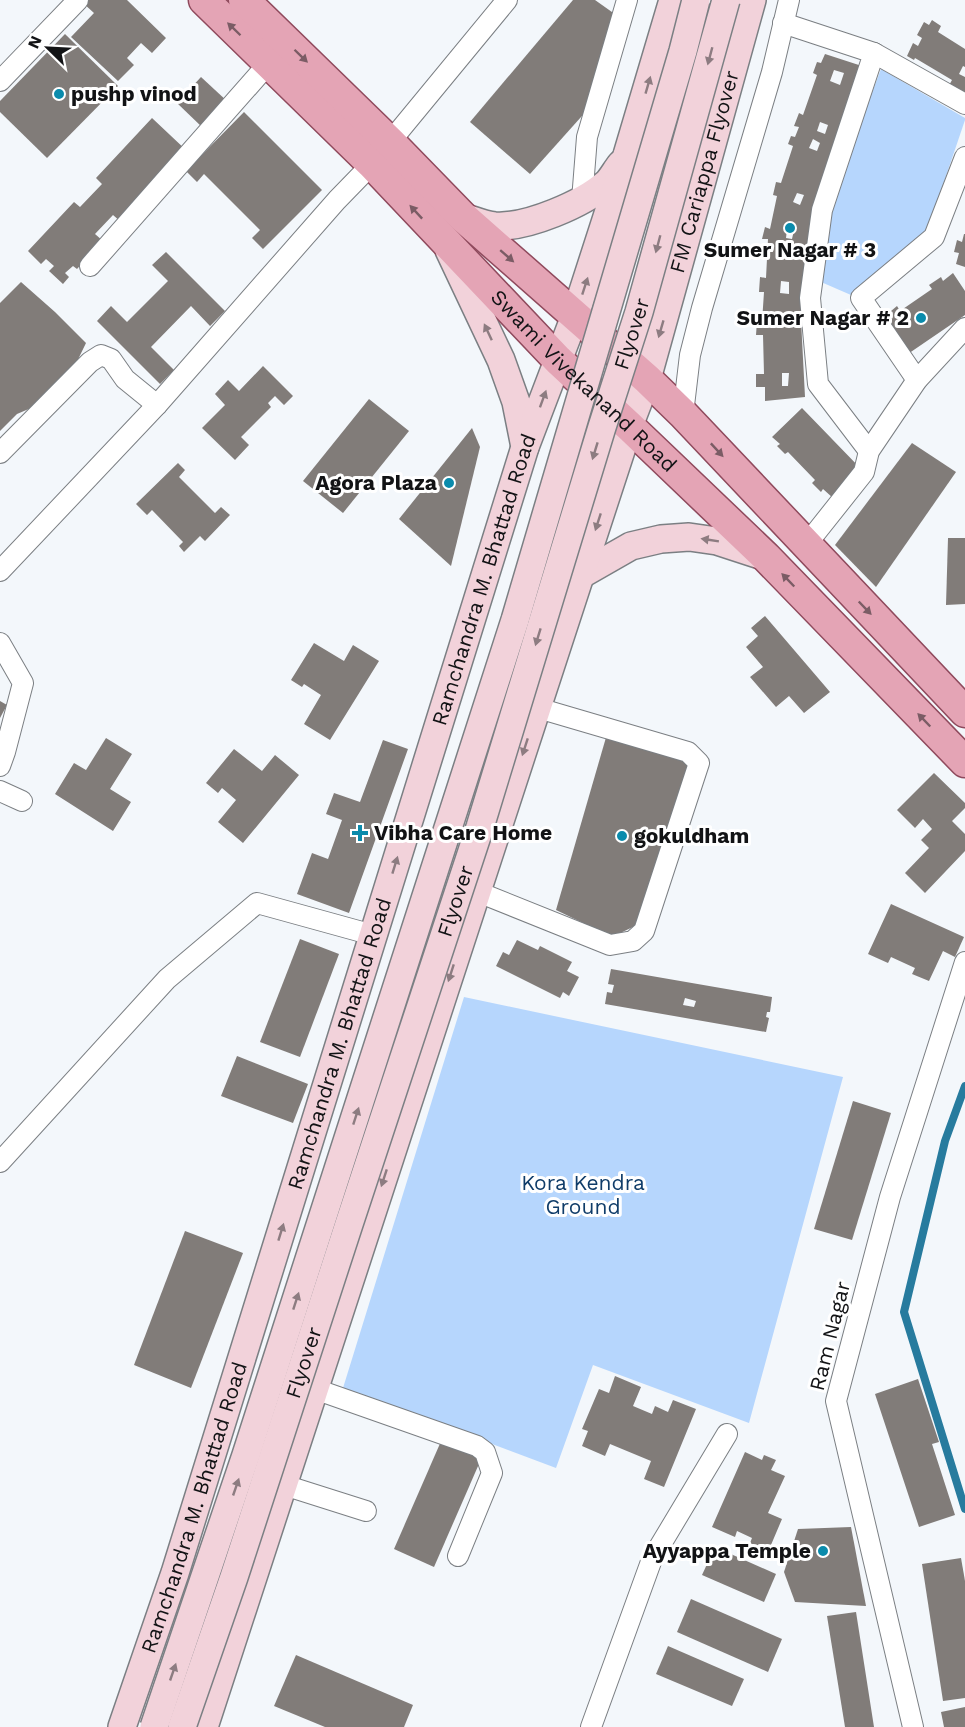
<svg xmlns="http://www.w3.org/2000/svg" width="965" height="1727" font-family="'Work Sans',sans-serif">
  <rect width="100%" height="100%" fill="#f3f7fb"/>
  <g fill="#b6d6fd">
    <path d="M881 69 965 118V120L927 232 851 295 821 282 829 205Z"/>
    <path d="M464 997 843 1077 749 1423 593 1365 556 1468 343 1388Z"/>
  </g>
  <g fill="none" stroke-linecap="round" stroke-linejoin="round">
    <path stroke="#277b9e" stroke-width="8" d="M965 1086 945 1141 904 1312 965 1509"/>
  </g>
  <g fill="#817c79" fill-rule="evenodd">
    <path d="M86 0H127L166 38 152 53 141 43 127 58 134 65 118 81 71 37 94 13 83 3Z"/>
    <path d="M573 0H595L619 17 590 107 530 174 470 122Z"/>
    <path d="M932 20 941 26 938 32 965 49V67L963 66 959 74 965 77V98L947 89 952 80 915 58 914 60 907 56 913 43 918 46 922 38 917 35 924 22 929 25Z"/>
    <path d="M65 34 118 86 47 158 0 112V101Z"/>
    <path d="M825 54 865 67 810 232 801 320 805 397 765 401V387H756V374H764L763 335H756L757 321 762 322 764 292H759L760 277 766 278 768 239H762L765 227 770 229 777 196 773 195 776 182 781 183 793 146 788 144 791 136 795 137 799 127 794 126 799 113 803 115 817 75 813 73 817 62 821 63ZM834 70 844 73 840 85 830 81ZM820 122 828 125 825 134 817 131ZM813 139 820 143 817 151 809 148ZM797 193 804 195 800 205 793 202ZM787 229 794 230 792 239 786 238ZM781 281 789 282V294L780 293ZM779 319H787V326L779 327ZM782 373H789L788 386H782Z"/>
    <path d="M201 77 228 102 203 128 177 103Z"/>
    <path d="M244 112 322 190 263 249 252 238 260 230 204 174 197 182 186 171Z"/>
    <path d="M152 118 187 151 121 222 113 215 95 234 103 241 77 269 73 266 65 273 69 277 63 284 49 271 54 266 46 259 41 264 28 251 74 202 80 207 102 184 96 178Z"/>
    <path d="M964 234H965V267L956 264 959 253 954 252 957 240 962 242Z"/>
    <path d="M166 252 225 311 210 326 191 306 151 347 174 370 160 384 97 321 111 306 127 322 168 281 152 265Z"/>
    <path d="M953 273 965 291V315L902 358 878 322 897 306 900 311 932 289 929 285 941 277 943 281Z"/>
    <path d="M21 282 55 312 86 343 68 380 45 402 17 414 0 431V303Z"/>
    <path d="M263 366 293 396 284 405 275 396 268 403 271 407 241 437 249 445 235 460 202 428 225 405 215 394 228 380 239 391Z"/>
    <path d="M369 399 409 431 343 513 303 481Z"/>
    <path d="M802 408 862 470 833 498 823 489 821 492 812 483 815 480 788 452 785 454 777 446 780 444 772 437Z"/>
    <path d="M472 428 480 447 451 566 399 519Z"/>
    <path d="M912 443 956 472 876 587 835 545Z"/>
    <path d="M178 463 185 470 179 477 215 513 221 507 230 515 205 541 200 536 184 552 179 546 183 542 152 510 147 515 136 504Z"/>
    <path d="M948 538H965V604L946 605Z"/>
    <path d="M765 616 830 692 804 713 789 696 776 707 750 677 763 667 746 647 758 636 751 628Z"/>
    <path d="M314 643 344 661 353 645 379 661 330 740 304 724 321 695 304 684 302 687 291 680Z"/>
    <path d="M0 701 7 705 0 718Z"/>
    <path d="M607 734 690 762 637 925 612 937 556 910Z"/>
    <path d="M106 738 132 754 110 789 131 802 113 831 55 794 74 763 86 770Z"/>
    <path d="M383 740 408 749 349 913 297 894 312 853 328 859 342 820 326 814 334 793 360 802Z"/>
    <path d="M234 749 262 771 275 755 299 775 243 843 218 822 236 800 222 788 218 793 206 783Z"/>
    <path d="M934 773 965 803V808L952 821 965 834V851L925 893 905 873 929 848 921 840 932 829 923 819 915 828 897 810Z"/>
    <path d="M891 904 964 937 955 957 943 951 929 981 912 974 915 968 891 957 888 963 868 954Z"/>
    <path d="M300 939 339 954 300 1057 260 1042Z"/>
    <path d="M517 940 538 950 540 946 572 962 567 971 579 977 569 996 563 992 560 998 496 966 503 952 509 955Z"/>
    <path d="M611 969 772 997 770 1012H767L766 1017 769 1018 766 1032 605 1004 607 992 612 993 614 985 608 984ZM685 998 696 1001 694 1007 683 1005Z"/>
    <path d="M237 1056 308 1084 293 1123 221 1096Z"/>
    <path d="M853 1101 891 1113 852 1240 814 1229Z"/>
    <path d="M185 1231 243 1253 191 1388 134 1365Z"/>
    <path d="M615 1376 641 1387 633 1406 652 1414 655 1406 668 1412 673 1400 696 1409 664 1487 644 1479 651 1461 610 1444 605 1456 582 1446 588 1431 582 1429 599 1389 609 1393Z"/>
    <path d="M918 1379 939 1442 932 1444 955 1515 919 1527 875 1394Z"/>
    <path d="M442 1439 482 1457 434 1567 394 1549Z"/>
    <path d="M745 1452 762 1460 764 1455 776 1460 771 1470 785 1476 768 1513 782 1519 768 1552 750 1543 752 1538 737 1531 735 1537 712 1527Z"/>
    <path d="M851 1527 866 1606 795 1602 784 1572 798 1529Z"/>
    <path d="M715 1547 776 1574 764 1602 702 1575Z"/>
    <path d="M961 1558 965 1581V1698L943 1701 922 1564Z"/>
    <path d="M691 1599 782 1639 768 1672 677 1632Z"/>
    <path d="M856 1612 874 1727H845L827 1616Z"/>
    <path d="M668 1646 744 1679 732 1706 656 1674Z"/>
    <path d="M296 1655 413 1705 404 1727H325L274 1706Z"/>
    <path d="M965 1707V1727H944L941 1712Z"/>
  </g>
  <g fill="none" stroke-linecap="round" stroke-linejoin="round">
    <g stroke="#7b7f83" stroke-width="22">
      <g id="street">
        <path d="M783 23 874 53 822 210 810 298 818 384 869 451"/>
        <path d="M874 53 965 104"/>
        <path d="M0 81 78 0"/>
        <path d="M390 142 507 0"/>
        <path d="M582 200 587 137 627 0"/>
        <path d="M90 266 269 63"/>
        <path d="M917 380 861 298 934 237 965 157"/>
        <path d="M683 414 690 355 702 308 772 72 789 0"/>
        <path d="M0 453 90 362 101 355 111 359 125 379 157 405"/>
        <path d="M806 545 864 472 869 451 917 380 965 328"/>
        <path d="M0 571 157 405 337 200 372 164"/>
        <path d="M0 643 23 683 5 752 0 766"/>
        <path d="M0 791 22 801"/>
        <path d="M478 892 610 945 633 941 644 931 699 763 688 752 538 708"/>
        <path d="M0 1162 167 979 257 903 373 935"/>
        <path d="M315 1389 477 1446 485 1452 492 1473 458 1556"/>
        <path d="M284 1485 366 1511"/>
        <path d="M591 1727 652 1559 727 1434"/>
        <path d="M913 1727 836 1401 890 1197 965 962"/>
      </g>
    </g>
    <g stroke="#7b7f83" stroke-width="30">
      <g id="secondary">
        <path d="M463 217C473 220 484 225 495 226 527 228 583 204 607 183 612 178 616 170 621 164"/>
        <path d="M449 250 501 360 516 402 525 447"/>
        <path d="M582 574 631 546 661 539 689 537 717 541 766 557"/>
        <path id="s1" d="M122 1727 175 1573 525 447 575 316 627 155 673 0"/>
        <path id="s2" d="M204 1727 629 426 647 379 752 0"/>
      </g>
    </g>
    <g stroke="#8f4a5d" stroke-width="33">
      <g id="primary">
        <path id="s3" d="M204 0 372 164 558 360 629 426 766 557 965 762"/>
        <path d="M244 0 390 142 463 217 647 379 683 414 965 712"/>
      </g>
    </g>
    <use href="#street" stroke="#fff" stroke-width="20"/>
    <use href="#secondary" stroke="#f2d2da" stroke-width="27"/>
    <use href="#primary" stroke="#e4a4b5" stroke-width="30"/>
    <g stroke="#7b7f83" stroke-width="30" stroke-linecap="butt">
      <g id="secondary-bridge">
        <path d="M154 1727 246 1455 515 620 683 51 696 0"/>
        <path id="s4" d="M182 1727 234 1577 349 1224 480 827 602 427 639 312 726 0"/>
      </g>
    </g>
    <use href="#secondary-bridge" stroke="#f2d2da" stroke-width="27"/>
  </g>
  <defs><path id="oneway-solid" d="M-6-.8H1V-3.2L6.5 0L1 3.2V.8H-6Z" transform="scale(1.5)"/></defs>
  <g fill="#7b5c65">
    <use href="#oneway-solid" transform="translate(234 29) rotate(-136)"/>
    <use href="#oneway-solid" transform="translate(301 56) rotate(44)"/>
    <use href="#oneway-solid" transform="translate(416 212) rotate(-133)"/>
    <use href="#oneway-solid" transform="translate(507 256) rotate(41)"/>
    <use href="#oneway-solid" transform="translate(717 450) rotate(47)"/>
    <use href="#oneway-solid" transform="translate(788 580) rotate(-134)"/>
    <use href="#oneway-solid" transform="translate(865 608) rotate(46)"/>
    <use href="#oneway-solid" transform="translate(924 720) rotate(-134)"/>
  </g>
  <g fill="#8d7c81">
    <use href="#oneway-solid" transform="translate(710 56) rotate(105)"/>
    <use href="#oneway-solid" transform="translate(648 85) rotate(-74)"/>
    <use href="#oneway-solid" transform="translate(658 244) rotate(105)"/>
    <use href="#oneway-solid" transform="translate(585 286) rotate(-72)"/>
    <use href="#oneway-solid" transform="translate(661 329) rotate(106)"/>
    <use href="#oneway-solid" transform="translate(488 332) rotate(-115)"/>
    <use href="#oneway-solid" transform="translate(543 399) rotate(-70)"/>
    <use href="#oneway-solid" transform="translate(595 451) rotate(107)"/>
    <use href="#oneway-solid" transform="translate(598 522) rotate(108)"/>
    <use href="#oneway-solid" transform="translate(710 540) rotate(-171)"/>
    <use href="#oneway-solid" transform="translate(538 637) rotate(107)"/>
    <use href="#oneway-solid" transform="translate(525 747) rotate(108)"/>
    <use href="#oneway-solid" transform="translate(395 865) rotate(-73)"/>
    <use href="#oneway-solid" transform="translate(451 973) rotate(108)"/>
    <use href="#oneway-solid" transform="translate(356 1116) rotate(-72)"/>
    <use href="#oneway-solid" transform="translate(384 1178) rotate(108)"/>
    <use href="#oneway-solid" transform="translate(281 1232) rotate(-73)"/>
    <use href="#oneway-solid" transform="translate(296 1301) rotate(-72)"/>
    <use href="#oneway-solid" transform="translate(236 1487) rotate(-71)"/>
    <use href="#oneway-solid" transform="translate(173 1672) rotate(-71)"/>
  </g>
  <g fill="#0a8bac" stroke="#fff" stroke-width="2">
    <circle cx="59" cy="94" r="6"/>
    <circle cx="790" cy="228" r="6"/>
    <circle cx="921" cy="318" r="6"/>
    <circle cx="449" cy="483" r="6"/>
    <path d="M357 824h6v6h6v6h-6v6h-6v-6h-6v-6h6z"/>
    <circle cx="622" cy="836" r="6"/>
    <circle cx="823" cy="1551" r="6"/>
  </g>
  <g text-anchor="middle" stroke-width="6" stroke-linejoin="round" paint-order="stroke">
    <g font-size="21" font-weight="bold" fill="#121315" stroke="#fff" text-anchor="start">
      <text x="71" y="101">pushp vinod</text>
      <text x="790" y="257" text-anchor="middle">Sumer Nagar # 3</text>
      <text x="909" y="325" text-anchor="end">Sumer Nagar # 2</text>
      <text x="437" y="490" text-anchor="end">Agora Plaza</text>
      <text x="374" y="840">Vibha Care Home</text>
      <text x="634" y="843">gokuldham</text>
      <text x="811" y="1558" text-anchor="end">Ayyappa Temple</text>
    </g>
    <g font-size="21" fill="#121315" stroke="#fff">
      <text dy="7" stroke="none"><textPath href="#s2" startOffset="1634">FM Cariappa Flyover</textPath></text>
      <text dy="7" stroke="none"><textPath href="#s4" startOffset="1464">Flyover</textPath></text>
      <text dy="7" stroke="none"><textPath href="#s3" startOffset="538">Swami Vivekanand Road</textPath></text>
      <text dy="7" stroke="none"><textPath href="#s1" startOffset="1203">Ramchandra M. Bhattad Road</textPath></text>
      <text dy="7" stroke="none"><textPath href="#s4" startOffset="870">Flyover</textPath></text>
      <text dy="7" stroke="none"><textPath href="#s1" startOffset="717">Ramchandra M. Bhattad Road</textPath></text>
      <text transform="translate(830 1336) rotate(-76)" y="7">Ram Nagar</text>
      <text dy="7" stroke="none"><textPath href="#s4" startOffset="384">Flyover</textPath></text>
      <text dy="7" stroke="none"><textPath href="#s1" startOffset="231">Ramchandra M. Bhattad Road</textPath></text>
    </g>
    <g font-size="21" fill="#0f3c69" stroke="#fff">
      <text x="583" y="1190">Kora Kendra<tspan x="583" dy="24">Ground</tspan></text>
    </g>
  </g>
  <g transform="translate(48 48) rotate(294)" stroke="#ffffff" stroke-width="4.5" paint-order="stroke">
  <path d="M0-4.5L10 22L0 15L-10 22Z" fill="#121315"/>
  <text y="-9" font-size="16" font-weight="bold" text-anchor="middle" fill="#121315">N</text>
  </g>
</svg>
